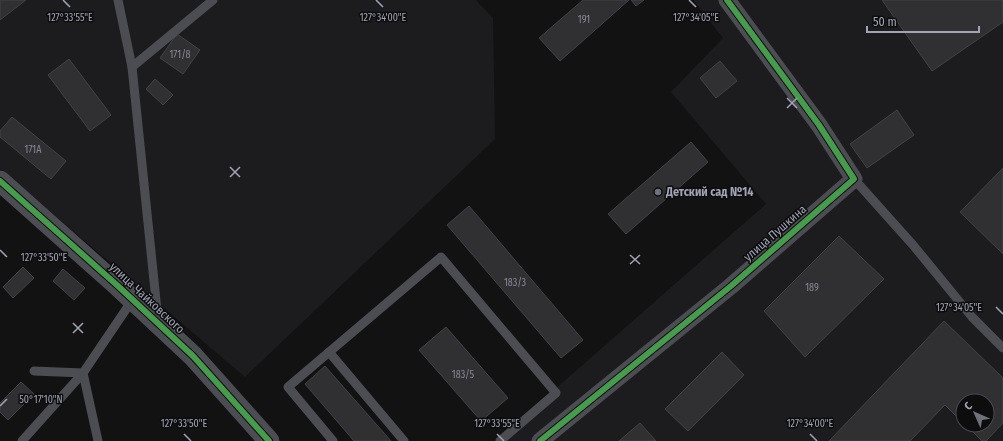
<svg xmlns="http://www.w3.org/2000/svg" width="1003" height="441" font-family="'Fira Sans Condensed',sans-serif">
  <rect width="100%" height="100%" fill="#121213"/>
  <g fill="#1c1c1f" fill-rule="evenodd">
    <path d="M0 0H476L493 18 495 139 245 377 0 169Z"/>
    <path d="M693 0H1003V441H496L766 204 671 92 723 38ZM963 401H987V425H963Z"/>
  </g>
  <g fill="#303033" stroke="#414247">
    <path d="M0 0H26L0 20Z"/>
    <path d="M583 0H629L560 61 539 38Z"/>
    <path d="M631 0H644L636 6Z"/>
    <path d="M882 0H1003V22L932 71Z"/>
    <path d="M177 34 200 50 183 74 160 58Z"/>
    <path d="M69 59 111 115 90 131 48 75Z"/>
    <path d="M720 61 737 81 716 98 700 78Z"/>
    <path d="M155 79 173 95 163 105 146 89Z"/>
    <path d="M897 110 914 135 867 168 850 144Z"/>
    <path d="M12 117 66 161 51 179 0 137V131Z"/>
    <path d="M691 142 708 162 626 234 608 214Z"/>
    <path d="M1003 168V254L960 212Z"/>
    <path d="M469 206 583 340 561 358 447 225Z"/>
    <path d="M839 236 884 279 805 357 764 311Z"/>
    <path d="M23 267 34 278 13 298 3 287Z"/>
    <path d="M63 269 85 288 74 300 53 281Z"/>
    <path d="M944 321 1003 378V423L986 441H982L966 425H987V401H963V423L945 405 910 441H829Z"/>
    <path d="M446 327 508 398 481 421 419 350Z"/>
    <path d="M722 352 744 375 688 431 665 409Z"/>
    <path d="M325 366 391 441H354L305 384Z"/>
    <path d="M21 382 34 394 8 420 0 412V403Z"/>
    <path d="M640 423 656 441H619Z"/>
  </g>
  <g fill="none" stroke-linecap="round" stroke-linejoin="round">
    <g stroke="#4c4c53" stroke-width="9">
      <path d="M118 0 132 67 158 320"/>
      <path d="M132 67 213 0"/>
      <path d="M854 179 913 245 972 317 1003 348"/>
      <path d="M329 352 404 441"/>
      <path d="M34 371 83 373 98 441"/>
      <path d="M22 441 83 373 133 299"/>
      <path d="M333 441 288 387 441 257 556 393 500 441"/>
    </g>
    <path stroke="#4c4c53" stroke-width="17" d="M540 441 731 286 854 179 819 125 727 0"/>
    <path stroke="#4c4c53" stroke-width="21" d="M0 181 118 286 193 356 269 441"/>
    <g stroke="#0d0d0e" stroke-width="8">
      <g id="cycleway">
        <path d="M0 181 118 286 193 356 269 441"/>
        <path d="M540 441 731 286 854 179 819 125 727 0"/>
      </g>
    </g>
    <use href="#cycleway" stroke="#469c4c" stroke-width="6"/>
  </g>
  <path fill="none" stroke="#a1a4b6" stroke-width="1.5" d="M63 0 70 7M376 0 383 7M689 0 696 7M787 98 797 108M787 108 797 98M230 167 240 177M230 177 240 167M0 250 7 257M630 255 640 264M630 264 640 255M996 307 1003 314M73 323 83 333M73 333 83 323M0 406 7 399M184 434 191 441M497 434 504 441M810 434 817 441"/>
  <circle fill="#6f717d" stroke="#0d0d0e" stroke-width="1.5" cx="658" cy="192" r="4"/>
  <g text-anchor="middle" stroke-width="3" stroke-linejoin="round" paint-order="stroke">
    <g font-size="10" fill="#858795">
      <text x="584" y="23">191</text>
      <text x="180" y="58">171/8</text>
      <text x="33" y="153">171А</text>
      <text x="515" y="286">183/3</text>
      <text x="812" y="291">189</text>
      <text x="463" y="378">183/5</text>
    </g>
    <g font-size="12" font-weight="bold" fill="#a1a4b6" stroke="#0d0d0e" text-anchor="start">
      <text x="666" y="196">Детский сад №14</text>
    </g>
    <g font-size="12" fill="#a1a4b6" stroke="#0d0d0e">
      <text transform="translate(775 233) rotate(-41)" y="4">улица Пушкина</text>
      <text transform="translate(147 298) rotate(43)" y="4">улица Чайковского</text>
    </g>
  </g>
  <g font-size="10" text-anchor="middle" fill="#a1a4b6" stroke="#0d0d0e" stroke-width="3" stroke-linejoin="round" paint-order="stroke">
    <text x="70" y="21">127°33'55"E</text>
    <text x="383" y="21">127°34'00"E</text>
    <text x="696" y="21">127°34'05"E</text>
    <text x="44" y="261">127°33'50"E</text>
    <text x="959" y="311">127°34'05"E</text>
    <text x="41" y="403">50°17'10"N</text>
    <text x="184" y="427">127°33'50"E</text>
    <text x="497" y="427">127°33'55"E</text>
    <text x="810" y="427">127°34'00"E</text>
  </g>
  <g transform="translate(975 413) rotate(315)"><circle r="19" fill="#0d0d0e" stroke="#484951"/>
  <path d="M0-3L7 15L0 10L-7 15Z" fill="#6f717d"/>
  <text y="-6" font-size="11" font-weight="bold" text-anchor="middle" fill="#a1a4b6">С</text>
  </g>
  <path d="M867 26v6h112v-6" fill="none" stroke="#a1a4b6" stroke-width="2"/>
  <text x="873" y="26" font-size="12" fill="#a1a4b6" stroke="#0d0d0e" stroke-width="3" paint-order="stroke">50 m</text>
</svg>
